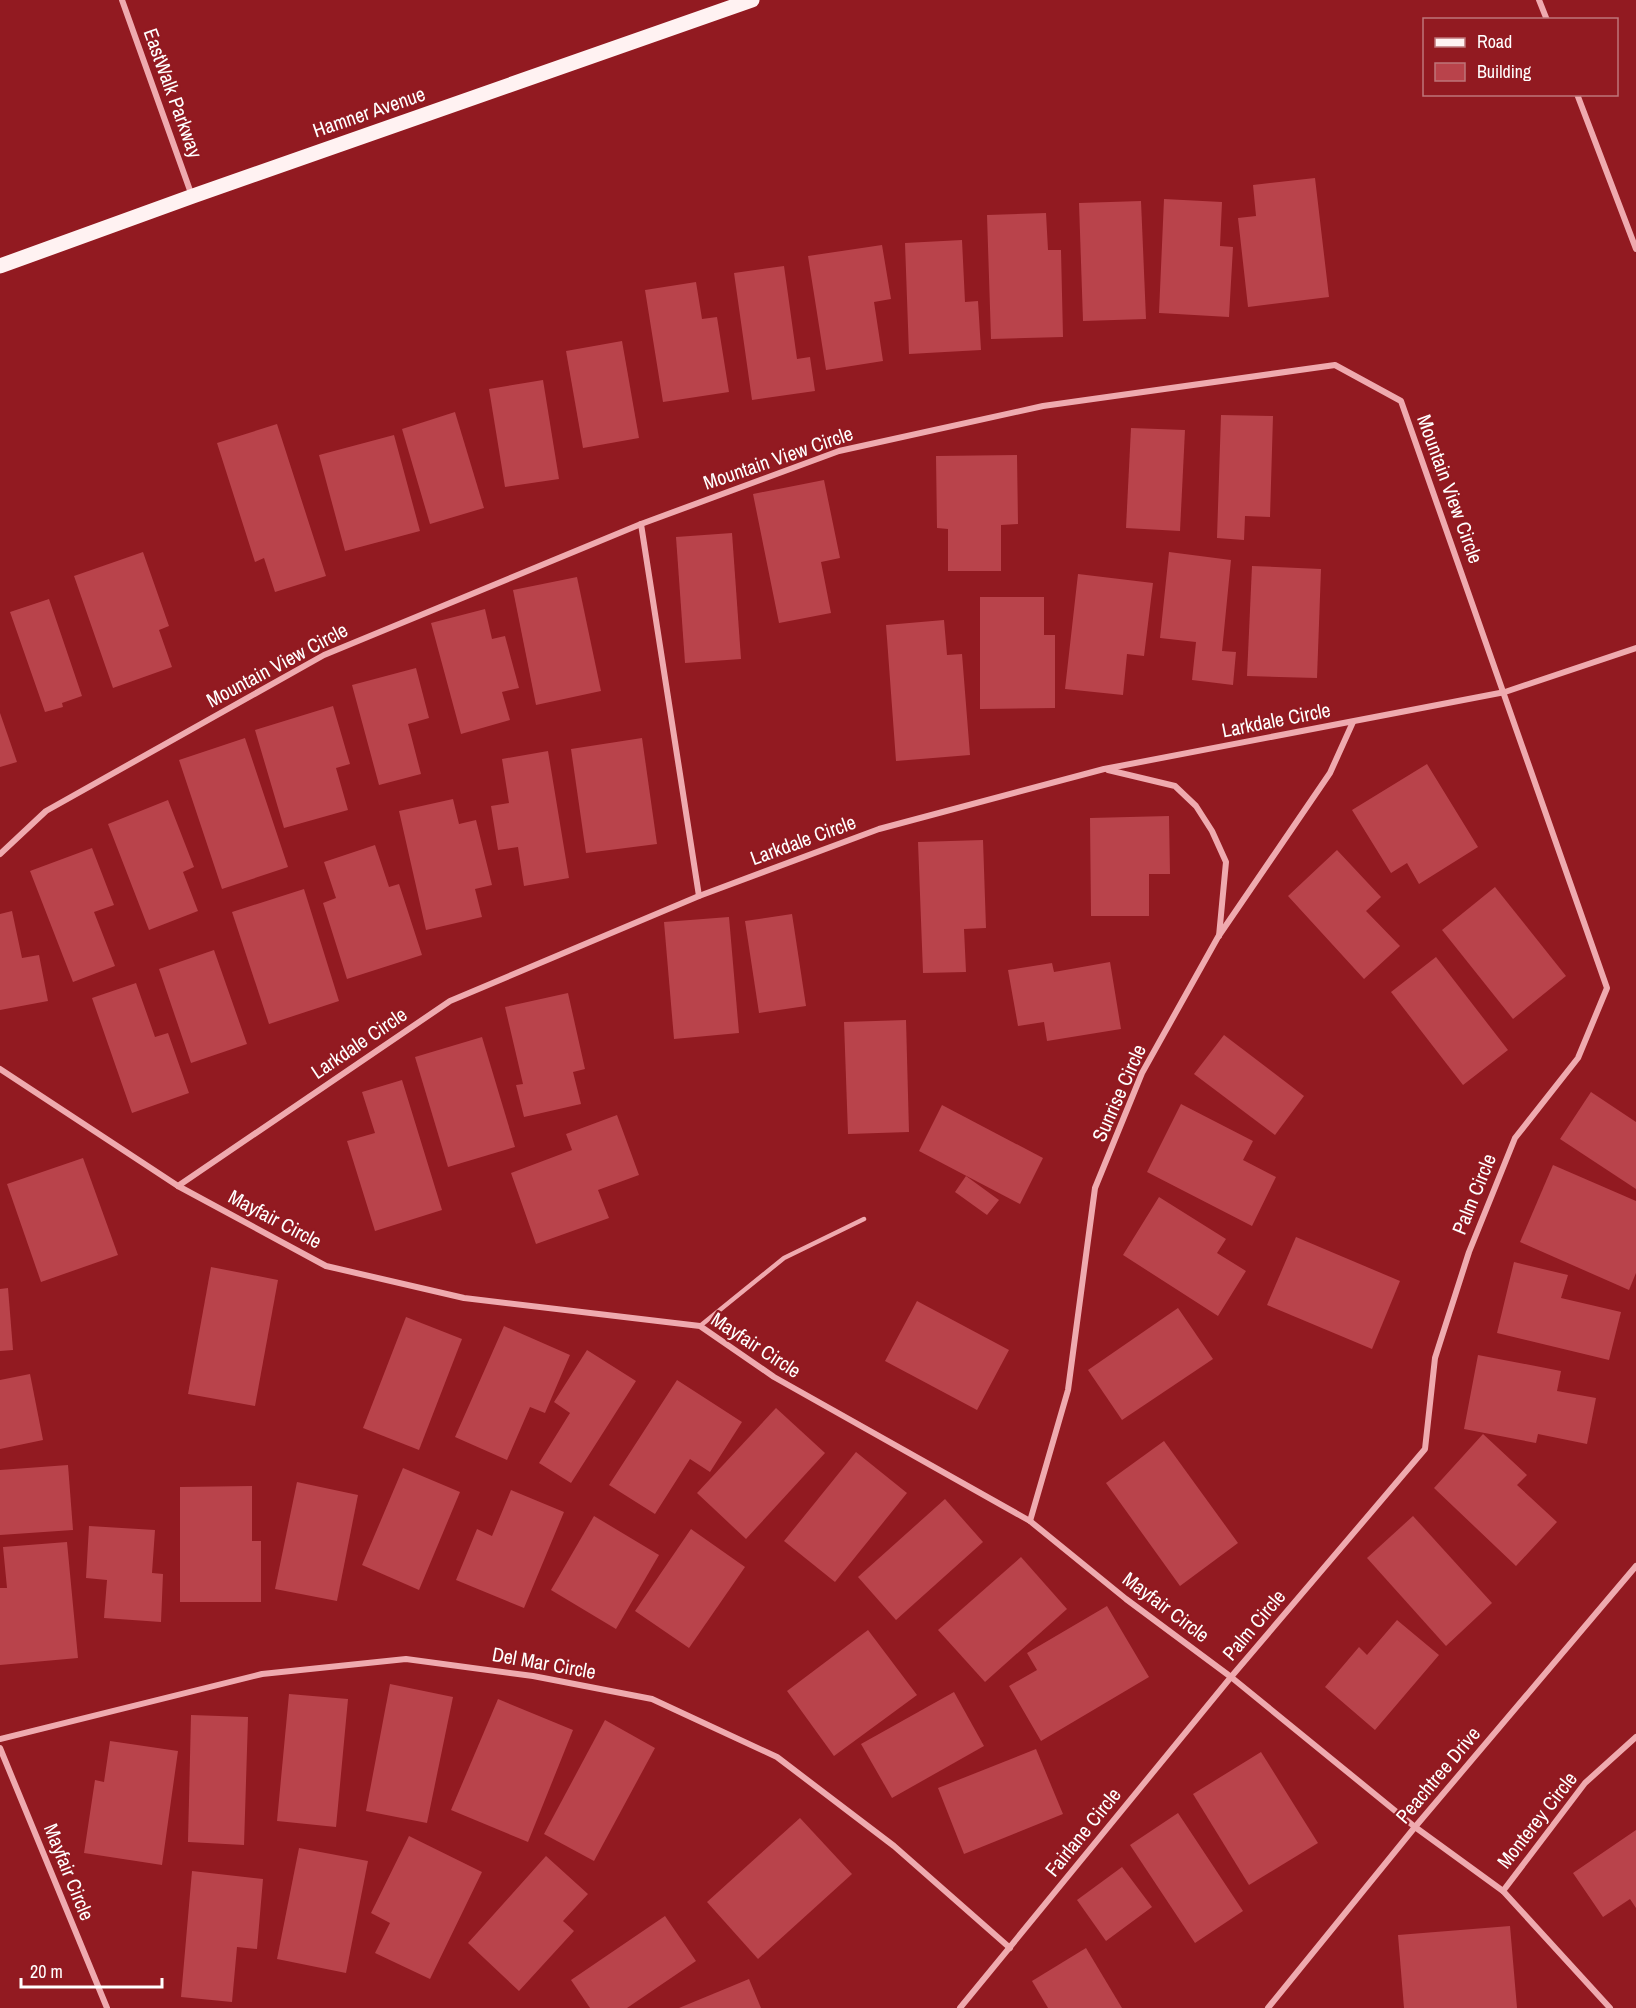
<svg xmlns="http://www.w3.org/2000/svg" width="1636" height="2008" font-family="'Archivo Narrow',sans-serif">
  <rect width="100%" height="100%" fill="#921a21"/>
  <g fill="#b9434b">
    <path d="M1315 178 1329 297 1248 307 1238 218 1256 216 1253 185Z"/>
    <path d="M1164 199 1222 202 1220 246 1233 247 1229 317 1159 313Z"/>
    <path d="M1141 201 1146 319 1083 321 1079 203Z"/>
    <path d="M1046 213 1048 250H1061L1063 337 991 339 987 215Z"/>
    <path d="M962 240 965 302 978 301 981 350 909 354 905 243Z"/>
    <path d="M882 245 891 299 874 302 883 361 826 370 808 256Z"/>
    <path d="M784 266 797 359 810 357 815 391 752 400 734 273Z"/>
    <path d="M696 282 702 319 717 317 729 392 663 402 645 290Z"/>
    <path d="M622 341 639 438 583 448 566 351Z"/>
    <path d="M543 380 559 479 505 487 489 389Z"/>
    <path d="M455 412 484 508 430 524 402 429Z"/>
    <path d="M1221 415 1273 416 1270 517 1245 516 1244 540 1217 538Z"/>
    <path d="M277 424 326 576 275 592 264 558 255 562 217 443Z"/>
    <path d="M1131 428 1185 430 1180 531 1126 528Z"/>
    <path d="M394 435 420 531 345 551 319 455Z"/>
    <path d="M1017 455 1018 524 1001 525V571H948V529L937 528 936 456Z"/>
    <path d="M824 480 840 558 821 562 831 613 779 623 753 494Z"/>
    <path d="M732 533 741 659 685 663 676 537Z"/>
    <path d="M143 552 169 626 159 630 172 667 113 688 74 576Z"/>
    <path d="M1169 552 1231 560 1222 651 1236 652 1233 685 1192 680 1196 642 1160 638Z"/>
    <path d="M1252 566 1321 569 1317 678 1247 676Z"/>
    <path d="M1078 574 1153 583 1144 656 1127 654 1123 695 1065 689Z"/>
    <path d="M577 577 601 691 536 705 513 590Z"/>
    <path d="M980 597H1044V635H1055V708L980 709Z"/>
    <path d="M49 599 82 696 62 703 63 707 45 712 10 612Z"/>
    <path d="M485 609 492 639 505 636 519 688 502 692 510 720 461 734 431 623Z"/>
    <path d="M944 620 947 655 962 654 970 755 896 761 886 625Z"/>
    <path d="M416 668 429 718 408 724 421 774 379 785 352 685Z"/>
    <path d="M333 706 350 764 336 768 348 810 284 828 255 730Z"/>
    <path d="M0 713 17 762 0 767Z"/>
    <path d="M245 738 288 867 222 889 179 760Z"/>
    <path d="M642 738 657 844 586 853 571 749Z"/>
    <path d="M548 751 569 878 524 886 518 847 498 850 491 806 509 803 502 759Z"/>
    <path d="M1427 764 1478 847 1419 884 1407 863 1391 873 1352 810Z"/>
    <path d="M453 799 459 824 476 820 492 885 475 889 482 917 426 930 399 811Z"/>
    <path d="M168 800 194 867 183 872 198 911 149 930 108 824Z"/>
    <path d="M1169 816 1170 874H1149V916H1091L1090 818Z"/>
    <path d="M983 840 986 928 964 929 966 972 923 973 918 842Z"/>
    <path d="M375 845 389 887 399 884 422 955 347 979 323 903 336 898 324 862Z"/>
    <path d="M92 848 114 905 94 912 115 966 73 982 30 871Z"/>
    <path d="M1337 850 1381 897 1366 911 1400 946 1364 979 1288 896Z"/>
    <path d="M1495 887 1566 976 1513 1019 1442 930Z"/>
    <path d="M304 889 339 1001 269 1024 232 912Z"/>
    <path d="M12 911 22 958 39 955 48 1001 0 1010V914Z"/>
    <path d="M792 914 806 1006 759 1013 745 921Z"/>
    <path d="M729 917 739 1033 674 1039 664 922Z"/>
    <path d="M214 950 247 1044 191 1063 159 969Z"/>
    <path d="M1436 957 1508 1050 1463 1085 1391 992Z"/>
    <path d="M1110 962 1121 1029 1047 1041 1044 1022 1018 1026 1008 970 1052 963 1054 972Z"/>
    <path d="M136 983 155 1037 168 1033 189 1093 132 1113 92 998Z"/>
    <path d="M568 993 585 1069 573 1072 581 1104 524 1117 516 1085 523 1084 505 1007Z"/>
    <path d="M906 1020 909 1132 848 1134 844 1022Z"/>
    <path d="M1224 1035 1304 1096 1275 1135 1194 1074Z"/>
    <path d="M482 1037 515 1147 448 1167 415 1057Z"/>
    <path d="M402 1080 442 1210 375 1231 347 1141 375 1133 362 1092Z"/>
    <path d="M1591 1092 1636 1122V1189L1560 1139Z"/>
    <path d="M1181 1104 1253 1141 1243 1160 1276 1177 1252 1226 1147 1172Z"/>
    <path d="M942 1105 1043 1158 1020 1204 919 1151Z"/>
    <path d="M617 1115 639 1175 598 1190 609 1218 536 1244 511 1173 572 1150 566 1134Z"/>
    <path d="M83 1158 118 1255 41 1282 7 1184Z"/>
    <path d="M1553 1165 1636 1201V1273L1629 1290 1520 1242Z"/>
    <path d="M966 1176 999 1200 987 1215 955 1192Z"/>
    <path d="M1159 1197 1226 1239 1217 1253 1246 1271 1218 1316 1123 1255Z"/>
    <path d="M1296 1237 1400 1281 1372 1349 1267 1305Z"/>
    <path d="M1514 1262 1568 1275 1561 1298 1621 1312 1609 1360 1497 1333Z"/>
    <path d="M211 1267 278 1280 255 1406 188 1394Z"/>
    <path d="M8 1288 13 1350 0 1351V1289Z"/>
    <path d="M917 1301 1009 1350 977 1410 885 1361Z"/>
    <path d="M1178 1308 1213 1359 1122 1420 1088 1370Z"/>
    <path d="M406 1317 462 1339 419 1450 363 1428Z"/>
    <path d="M504 1326 570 1355 545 1413 530 1407 507 1460 455 1437Z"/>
    <path d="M587 1350 636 1381 571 1483 539 1463 570 1413 554 1402Z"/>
    <path d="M1478 1355 1561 1371 1557 1391 1596 1398 1587 1444 1538 1434 1536 1443 1464 1429Z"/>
    <path d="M30 1374 43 1440 0 1449V1380Z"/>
    <path d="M677 1380 742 1422 710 1472 690 1459 655 1514 609 1485Z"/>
    <path d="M776 1408 825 1453 746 1539 697 1493Z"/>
    <path d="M1483 1434 1527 1475 1517 1485 1557 1522 1516 1566 1434 1488Z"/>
    <path d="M1164 1441 1238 1543 1180 1586 1106 1483Z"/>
    <path d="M856 1452 907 1493 835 1582 784 1541Z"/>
    <path d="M68 1465 73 1530 0 1535V1470Z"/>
    <path d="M403 1468 460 1492 419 1590 362 1565Z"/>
    <path d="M297 1482 358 1495 337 1601 275 1589Z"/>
    <path d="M252 1486V1541H261V1602H180V1487Z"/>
    <path d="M511 1490 564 1512 524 1608 456 1580 477 1529 492 1536Z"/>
    <path d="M945 1499 983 1542 896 1620 858 1577Z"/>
    <path d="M594 1516 659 1555 616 1629 551 1590Z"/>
    <path d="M1413 1516 1492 1603 1446 1646 1367 1558Z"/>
    <path d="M89 1526 155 1530 152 1573 163 1574 161 1622 104 1618 107 1580 86 1578Z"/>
    <path d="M691 1529 745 1567 689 1648 635 1611Z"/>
    <path d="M67 1542 78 1658 0 1665V1588H7L3 1547Z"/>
    <path d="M1021 1557 1067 1609 985 1682 938 1630Z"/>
    <path d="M1107 1606 1149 1677 1041 1741 1009 1686 1037 1670 1027 1653Z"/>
    <path d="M1397 1620 1439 1655 1375 1730 1325 1687 1359 1647 1367 1655Z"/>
    <path d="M868 1630 917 1695 834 1756 787 1691Z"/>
    <path d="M390 1684 453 1697 427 1823 366 1811Z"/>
    <path d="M954 1692 984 1746 892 1798 861 1744Z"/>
    <path d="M289 1694 348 1699 336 1827 277 1821Z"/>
    <path d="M498 1699 573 1730 528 1842 451 1810Z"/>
    <path d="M191 1715 248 1717 244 1845 188 1842Z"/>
    <path d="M605 1720 655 1748 594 1861 544 1834Z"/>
    <path d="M110 1741 178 1751 162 1865 84 1853 95 1780 104 1782Z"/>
    <path d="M1036 1749 1063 1814 964 1854 938 1788Z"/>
    <path d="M1261 1752 1318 1843 1249 1885 1193 1794Z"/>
    <path d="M1178 1813 1243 1911 1195 1943 1130 1845Z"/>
    <path d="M800 1818 852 1874 758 1959 707 1902Z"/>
    <path d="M1636 1830V1908L1630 1899 1603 1917 1573 1873Z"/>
    <path d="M409 1836 482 1872 430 1979 375 1953 390 1923 371 1913Z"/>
    <path d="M299 1848 368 1861 346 1973 277 1959Z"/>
    <path d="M546 1856 588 1894 563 1921 574 1931 519 1991 468 1943Z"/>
    <path d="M1122 1867 1152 1907 1106 1941 1077 1900Z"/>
    <path d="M192 1871 263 1879 257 1949 237 1947 232 2002 181 1997Z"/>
    <path d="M665 1916 696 1961 627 2008H590L571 1980Z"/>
    <path d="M1510 1926 1517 2008H1404L1398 1935Z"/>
    <path d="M1086 1948 1122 2008H1048L1032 1981Z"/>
    <path d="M749 1979 761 2008H679Z"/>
  </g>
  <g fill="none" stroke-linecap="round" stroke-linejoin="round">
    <path stroke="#efaaaf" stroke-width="4.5" d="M700 1326 784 1258 864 1219"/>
    <g stroke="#efaaaf" stroke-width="6">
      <path d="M122 0 192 196"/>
      <path d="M1539 0 1547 20"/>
      <path d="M1577 94 1636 249"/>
      <path d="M641 524 699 896"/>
      <path d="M1108 770 1175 786 1196 806 1212 831 1226 862 1219 936"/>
      <path d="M0 854 46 811 324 655 641 524 839 451 1043 406 1335 365 1401 401 1607 988 1578 1058 1515 1138 1469 1252 1435 1358 1425 1449 1231 1677 960 2008"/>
      <path d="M0 1069 178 1186 326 1266 464 1298 700 1326 774 1377 1030 1521 1126 1599 1231 1677 1415 1827 1503 1891"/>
      <path d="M178 1186 450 1001 699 896 879 829 1104 769 1505 692 1636 648"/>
      <path d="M1030 1521 1068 1390 1095 1188 1142 1073 1218 937 1330 773 1353 722"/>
      <path d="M0 1739 262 1674 406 1659 533 1676 652 1699 777 1757 894 1846 1010 1948"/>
      <path d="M0 1748 107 2008"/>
      <path d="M1268 2008 1415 1827 1636 1566"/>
      <path d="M1610 2008 1503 1891 1585 1783 1636 1737"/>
    </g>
    <path stroke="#fff2f2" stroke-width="15" d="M0 266 193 196 752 0"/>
  </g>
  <g text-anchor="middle" stroke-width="4.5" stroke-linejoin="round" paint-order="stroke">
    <g font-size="20" fill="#fff" stroke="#921a21">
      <text transform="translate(173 93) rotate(70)" y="7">EastWalk Parkway</text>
      <text transform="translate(369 112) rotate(-19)" y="7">Hamner Avenue</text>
      <text transform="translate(778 458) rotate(-19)" y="7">Mountain View Circle</text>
      <text transform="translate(1450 489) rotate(70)" y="7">Mountain View Circle</text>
      <text transform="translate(277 665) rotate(-28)" y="7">Mountain View Circle</text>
      <text transform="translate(1276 720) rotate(-11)" y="7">Larkdale Circle</text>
      <text transform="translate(803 840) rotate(-20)" y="7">Larkdale Circle</text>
      <text transform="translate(359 1043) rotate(-34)" y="7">Larkdale Circle</text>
      <text transform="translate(1119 1093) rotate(-66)" y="7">Sunrise Circle</text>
      <text transform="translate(1474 1194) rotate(-68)" y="7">Palm Circle</text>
      <text transform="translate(275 1219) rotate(28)" y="7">Mayfair Circle</text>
      <text transform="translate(756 1345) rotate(33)" y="7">Mayfair Circle</text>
      <text transform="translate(1166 1607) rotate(37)" y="7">Mayfair Circle</text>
      <text transform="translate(1254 1625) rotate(-50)" y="7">Palm Circle</text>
      <text transform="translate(544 1663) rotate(10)" y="7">Del Mar Circle</text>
      <text transform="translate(1438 1775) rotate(-50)" y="7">Peachtree Drive</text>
      <text transform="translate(1537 1820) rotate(-52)" y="7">Monterey Circle</text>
      <text transform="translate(1083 1832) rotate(-51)" y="7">Fairlane Circle</text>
      <text transform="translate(69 1872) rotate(68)" y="7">Mayfair Circle</text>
    </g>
  </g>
  <rect x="1423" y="18" width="195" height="78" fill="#921a21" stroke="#be767a" stroke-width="1.5"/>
  <rect x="1435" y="38" width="30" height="9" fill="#fff2f2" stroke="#be767a" stroke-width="1.5"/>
  <text x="1477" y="48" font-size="18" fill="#ffffff">Road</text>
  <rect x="1435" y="63" width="30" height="18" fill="#b9434b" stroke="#be767a" stroke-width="1.5"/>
  <text x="1477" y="78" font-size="18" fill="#ffffff">Building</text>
  <path d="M21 1978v9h141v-9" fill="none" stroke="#ffffff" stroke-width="3"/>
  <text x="30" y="1978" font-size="18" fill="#ffffff" stroke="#921a21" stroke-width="4.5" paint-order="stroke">20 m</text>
</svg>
